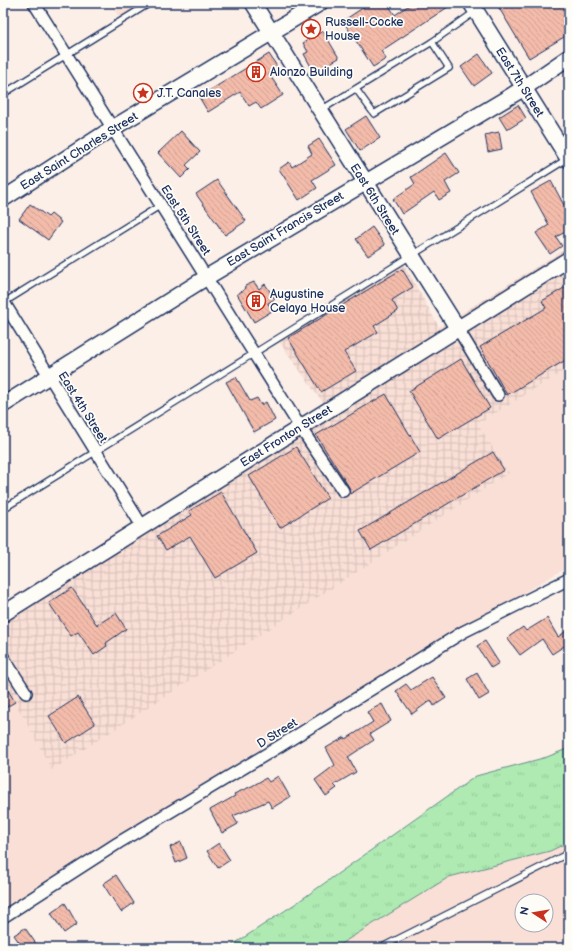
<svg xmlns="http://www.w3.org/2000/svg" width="572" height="951" font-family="'Balsamiq Sans',sans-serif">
  <defs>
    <pattern id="industrial-grid" width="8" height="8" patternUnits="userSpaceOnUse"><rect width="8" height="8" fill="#f9dfd5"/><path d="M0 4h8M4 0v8" fill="none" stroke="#d5c0b9"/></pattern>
    <pattern id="grass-tufts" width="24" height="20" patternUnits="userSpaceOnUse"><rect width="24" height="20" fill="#aeeab1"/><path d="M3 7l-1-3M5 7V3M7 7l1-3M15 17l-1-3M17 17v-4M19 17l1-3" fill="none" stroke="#95c99b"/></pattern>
    <pattern id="building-back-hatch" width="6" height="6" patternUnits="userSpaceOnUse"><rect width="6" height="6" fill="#f3bbaa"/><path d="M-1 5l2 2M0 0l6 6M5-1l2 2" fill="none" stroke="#d0a195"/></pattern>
  </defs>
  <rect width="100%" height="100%" fill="#fbefe8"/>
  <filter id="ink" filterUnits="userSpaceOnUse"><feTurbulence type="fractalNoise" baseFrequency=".025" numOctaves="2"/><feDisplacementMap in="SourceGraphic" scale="8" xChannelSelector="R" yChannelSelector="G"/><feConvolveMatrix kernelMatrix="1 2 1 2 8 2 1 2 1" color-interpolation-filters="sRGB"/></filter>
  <g filter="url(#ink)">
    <g fill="#f9dfd5" fill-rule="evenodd">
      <path d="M109 3H147L121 19Z"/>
      <path d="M569 368V568L559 572 287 732 3 909V709L15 701 52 769 509 473 478 424Z"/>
      <path d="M569 842V948H334L449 877 550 851ZM522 901H546V925H522Z"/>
    </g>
    <path fill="url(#industrial-grid)" d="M569 247V368L478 424 509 473 52 770 15 702 3 709V603L323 403 278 340 402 261 439 327Z"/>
    <path fill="url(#grass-tufts)" stroke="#648c88" d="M569 748V842L550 851 449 877 334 948H228L295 904 476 776 547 757Z"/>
    <g fill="url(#building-back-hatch)" stroke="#1b2f5e">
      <path d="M361 3H387L395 15 412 3H454L381 51 386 59 373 67 343 21 364 7Z"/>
      <path d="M496 3H569V34L529 58Z"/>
      <path d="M323 31 339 58 314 72 304 54 308 52 303 43Z"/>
      <path d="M269 54 278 68 269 74 283 95 261 109 256 102 249 106 240 92 208 112 199 97Z"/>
      <path d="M479 54 492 73 474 86 461 67Z"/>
      <path d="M518 105 526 118 507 130 499 117Z"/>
      <path d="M366 116 380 138 360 151 346 129Z"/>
      <path d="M181 131 200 152 186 165 190 169 181 178 158 153Z"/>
      <path d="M499 132 502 149 488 152 485 135Z"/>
      <path d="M319 139 336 165 312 180 317 188 299 200 279 169 289 162 292 167 312 154 308 146Z"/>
      <path d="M446 153 459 173 445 182 451 193 439 200 434 192 402 214 393 199 415 184 411 177Z"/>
      <path d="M217 180 246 221 225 235 196 194Z"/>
      <path d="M551 181 564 205 569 202V230L556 237 562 246 550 254 536 233 549 225 531 192Z"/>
      <path d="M30 204 48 217 51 214 61 222 48 240 19 219Z"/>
      <path d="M372 227 385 245 368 256 356 239Z"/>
      <path d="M402 269 413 287 392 300 398 311 374 326 378 332 344 352 356 371 321 392 288 338Z"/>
      <path d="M254 282 259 289 265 284 275 299 268 303 272 311 254 322 237 294 244 290 245 286Z"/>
      <path d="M569 285V358L507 395 480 347 546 308 542 301Z"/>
      <path d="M461 359 490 408 438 439 409 391Z"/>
      <path d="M236 377 250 401 257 398 261 405 266 402 275 420 254 432 226 382Z"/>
      <path d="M386 394 420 452 350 494 349 487 316 435Z"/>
      <path d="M296 447 328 498 280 528 249 476Z"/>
      <path d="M493 452 504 470 371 550 360 531Z"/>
      <path d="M221 492 257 553 215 578 190 536 166 550 157 536 192 515 189 511Z"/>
      <path d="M72 588 97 625 116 613 126 629 106 643 107 646 94 655 78 632 71 636 49 603Z"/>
      <path d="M547 618 558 637 569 629V643L552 654 542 639 520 655 507 638 523 627 526 631Z"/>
      <path d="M485 641 499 663 491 668 477 646Z"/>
      <path d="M477 673 489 694 479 700 467 679Z"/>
      <path d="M432 677 446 698 434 706 431 700 412 714 396 691 406 684 411 690Z"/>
      <path d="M3 682 15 702 3 709Z"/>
      <path d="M78 697 95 724 66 743 49 716Z"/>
      <path d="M382 704 391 721 370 734 374 740 348 757 356 772 334 785 337 788 326 796 315 780 335 765 326 748 345 737 346 739 373 722 367 712Z"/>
      <path d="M278 776 290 797 272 808 268 801 233 816 238 824 222 833 210 810 235 796 234 794 252 786 266 778 269 782Z"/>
      <path d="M181 842 187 858 176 863 170 847Z"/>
      <path d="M219 843 230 860 218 868 207 851Z"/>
      <path d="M116 875 134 903 121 912 103 884Z"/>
      <path d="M65 903 77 924 64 933 51 913Z"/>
      <path d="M25 928 39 948H23L14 935Z"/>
    </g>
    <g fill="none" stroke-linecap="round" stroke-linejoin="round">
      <g stroke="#1b2f5e" stroke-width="8">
        <g id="lane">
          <path d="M356 89 374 114 449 68 432 42"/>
          <path d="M3 94 150 3"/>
          <path d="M321 110 432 42 476 11"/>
          <path d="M3 303 161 205"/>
          <path d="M3 509 567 159"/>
          <path d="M380 948 569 853"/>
        </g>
      </g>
      <g stroke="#1b2f5e" stroke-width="14">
        <g id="street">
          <path d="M34 3 300 427 343 491"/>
          <path d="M3 301 142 526"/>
          <path d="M458 329 498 395"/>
          <path d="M3 657 26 693"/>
          <path d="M3 917 118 843 280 746 463 632 569 579"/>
        </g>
      </g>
      <g stroke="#1b2f5e" stroke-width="18">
        <g id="secondary">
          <path d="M253 3 458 329"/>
          <path d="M471 3 569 160"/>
          <path d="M3 199 113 128 320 3"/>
          <path d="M3 405 207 277 524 88 569 57"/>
          <path d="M3 614 569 259"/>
        </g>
      </g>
      <use href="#lane" stroke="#fdfcf7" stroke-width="5.5"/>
      <use href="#street" stroke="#fdfcf7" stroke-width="11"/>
      <use href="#secondary" stroke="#fdfcf7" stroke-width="15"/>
    </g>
  </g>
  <defs>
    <g id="sight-ring" transform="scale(1)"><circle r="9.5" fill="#fdfcf7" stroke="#c8321e" stroke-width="1.5"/><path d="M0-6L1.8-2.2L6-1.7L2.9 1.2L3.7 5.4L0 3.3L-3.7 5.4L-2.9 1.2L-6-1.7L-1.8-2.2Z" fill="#c8321e"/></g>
    <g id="building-ring" transform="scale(1)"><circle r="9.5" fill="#fdfcf7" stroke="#c8321e" stroke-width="1.5"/><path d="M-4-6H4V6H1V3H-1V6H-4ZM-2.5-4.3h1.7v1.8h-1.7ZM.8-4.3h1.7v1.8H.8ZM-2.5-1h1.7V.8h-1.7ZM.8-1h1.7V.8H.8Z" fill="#c8321e"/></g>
  </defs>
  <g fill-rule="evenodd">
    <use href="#sight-ring" x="311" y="29"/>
    <use href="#building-ring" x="256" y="72"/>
    <use href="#sight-ring" x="143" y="93"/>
    <use href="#building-ring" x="256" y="301"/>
  </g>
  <g text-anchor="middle" stroke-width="3.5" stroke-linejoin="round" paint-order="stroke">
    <g font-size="12" fill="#1b2f5e" stroke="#fdfcf7" text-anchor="start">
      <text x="325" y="26">Russell-Cocke<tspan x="325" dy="14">House</tspan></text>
      <text x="270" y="76">Alonzo Building</text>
      <text x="157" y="97">J.T. Canales</text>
      <text x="270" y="298">Augustine<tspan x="270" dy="14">Celaya House</tspan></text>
    </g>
    <g font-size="12" fill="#1b2f5e" stroke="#fdfcf7">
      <text transform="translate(520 82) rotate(58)" y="4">East 7th Street</text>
      <text transform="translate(79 151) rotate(-32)" y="4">East Saint Charles Street</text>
      <text transform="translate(375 199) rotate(58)" y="4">East 6th Street</text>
      <text transform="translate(186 220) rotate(57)" y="4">East 5th Street</text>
      <text transform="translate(285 229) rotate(-31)" y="4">East Saint Francis Street</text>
      <text transform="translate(83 407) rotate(58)" y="4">East 4th Street</text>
      <text transform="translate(286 436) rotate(-32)" y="4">East Fronton Street</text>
      <text transform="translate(277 733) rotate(-32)" y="4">D Street</text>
    </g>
  </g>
  <rect width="572" height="951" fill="none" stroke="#fdfcf7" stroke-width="16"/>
  <rect x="8" y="8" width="556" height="935" fill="none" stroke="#1b2f5e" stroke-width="1.5" filter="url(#ink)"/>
  <g transform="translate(534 913) rotate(282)"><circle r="19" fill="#fdfcf7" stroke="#a3aaba"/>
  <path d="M0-3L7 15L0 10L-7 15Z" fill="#c8321e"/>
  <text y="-6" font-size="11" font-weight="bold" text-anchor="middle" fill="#1b2f5e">N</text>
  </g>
</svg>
